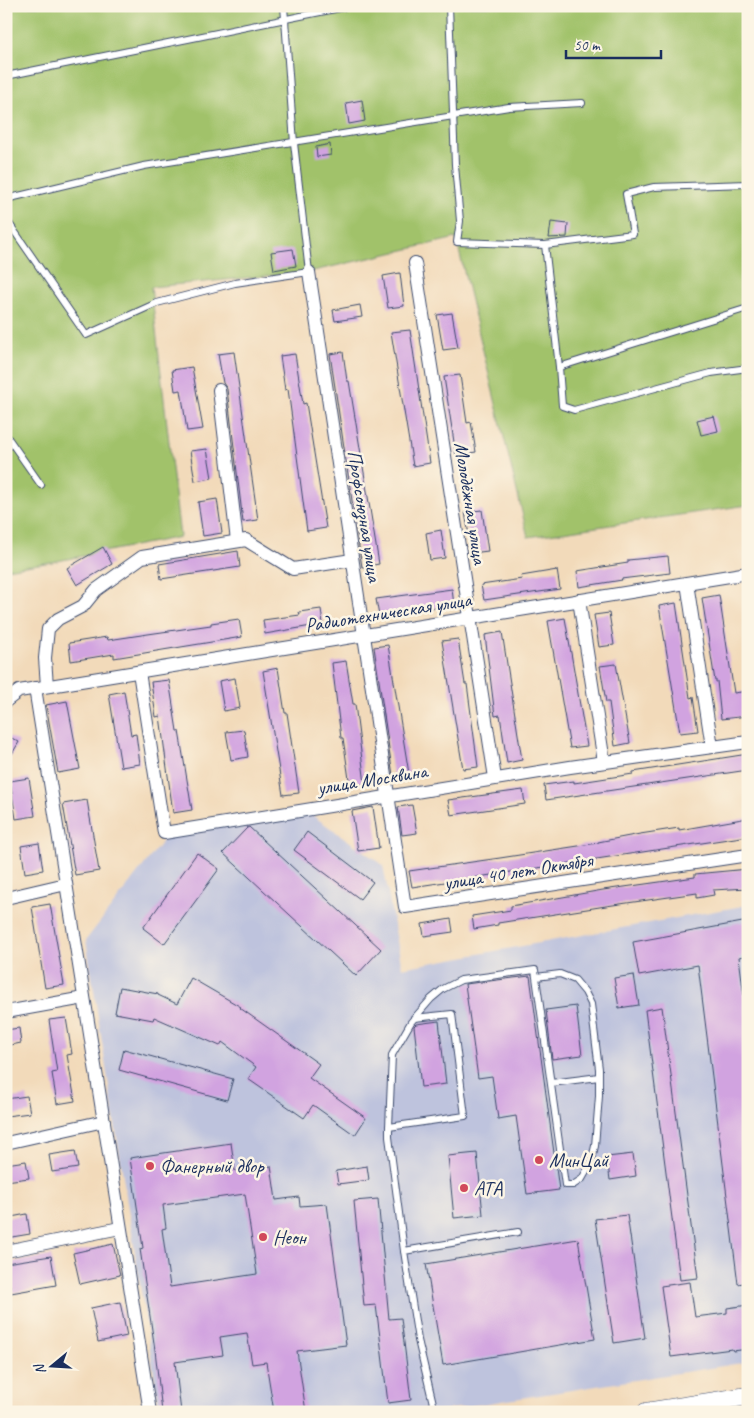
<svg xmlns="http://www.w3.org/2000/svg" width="754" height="1418" font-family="Caveat,sans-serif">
  <rect width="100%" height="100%" fill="#fcf5e5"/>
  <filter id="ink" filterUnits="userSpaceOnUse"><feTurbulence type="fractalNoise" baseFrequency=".02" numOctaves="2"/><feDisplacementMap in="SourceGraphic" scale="10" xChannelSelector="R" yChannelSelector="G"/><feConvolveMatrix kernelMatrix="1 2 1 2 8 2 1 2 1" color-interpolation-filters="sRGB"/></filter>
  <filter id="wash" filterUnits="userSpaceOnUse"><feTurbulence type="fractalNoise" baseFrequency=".0096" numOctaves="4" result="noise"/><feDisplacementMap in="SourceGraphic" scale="20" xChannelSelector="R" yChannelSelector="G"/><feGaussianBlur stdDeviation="1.12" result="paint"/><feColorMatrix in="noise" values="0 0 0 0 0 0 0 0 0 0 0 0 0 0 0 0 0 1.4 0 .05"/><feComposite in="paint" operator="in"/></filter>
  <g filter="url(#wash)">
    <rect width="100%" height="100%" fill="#f2daba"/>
    <path fill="#bec3dd" d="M302 808 383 865 402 968 748 905V1362L433 1412H160L86 940 168 834Z"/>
    <path fill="#a1c26b" stroke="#5e7864" d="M6 6H748V505L528 537 456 238 309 272 151 287 180 537 52 562 6 569Z"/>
    <g id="blocks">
      <g fill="#d1a3e0" fill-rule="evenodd">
        <path d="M362 100 365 121 349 124 346 103Z"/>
        <path d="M330 144 331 155 317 157 316 147Z"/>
        <path d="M551 222 568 224 567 237 549 238Z"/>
        <path d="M293 249 296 266 274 270 271 252Z"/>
        <path d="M400 273 404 306 388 308 383 276Z"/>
        <path d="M360 305 362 317 335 321 333 310Z"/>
        <path d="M452 313 458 348 443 350 437 315Z"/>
        <path d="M410 330 430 463 413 466 391 332Z"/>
        <path d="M234 352 258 520 243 522 227 389 223 383 218 354Z"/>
        <path d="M343 352 347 381H349L379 564 362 567 330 354Z"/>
        <path d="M295 354 303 404 306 403 326 528 307 531 288 389 285 390 280 356Z"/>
        <path d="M192 367 203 429 187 431 181 390 175 391 172 370Z"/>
        <path d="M460 375 467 423 471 422 476 452 456 455 444 377Z"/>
        <path d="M714 416 718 431 701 435 697 420Z"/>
        <path d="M207 449 212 478 195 481 190 451Z"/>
        <path d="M217 499 222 533 203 536 198 502Z"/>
        <path d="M482 510 488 551 472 553 465 512Z"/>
        <path d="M441 530 445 558 430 560 426 533Z"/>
        <path d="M103 547 112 564 77 585 67 568Z"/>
        <path d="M238 551 240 567 161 579 159 564Z"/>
        <path d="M668 556 670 573 621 579 622 580 579 587 577 571 628 563V560Z"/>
        <path d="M557 570 560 589 484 600 481 585 522 579 521 576Z"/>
        <path d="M452 589 454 605 379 616 376 599Z"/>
        <path d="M719 595 734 693 748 691V716L721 719 717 681H715L702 598Z"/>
        <path d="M676 603 690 698 693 697 698 731 680 733 659 606Z"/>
        <path d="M321 609 323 624 265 634 263 620 300 615 299 612Z"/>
        <path d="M609 613 614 645 599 647 594 615Z"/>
        <path d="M565 618 587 746 570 748 548 621Z"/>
        <path d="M239 619 242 637 114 658V654L71 661 69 643 107 637 108 640 148 634 211 625V623Z"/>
        <path d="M502 632 522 760 507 763 500 715 495 716 485 635Z"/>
        <path d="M458 639 465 684H467L478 767 463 769 442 641Z"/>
        <path d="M388 645 410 780 394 782 374 647Z"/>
        <path d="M346 661 353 704H355L365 784 350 786 343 738H341L332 663Z"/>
        <path d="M616 664 630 743 615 746 609 702H606L600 666Z"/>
        <path d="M278 668 285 713H287L299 793 283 795 263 671Z"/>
        <path d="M235 678 240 708 224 711 219 681Z"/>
        <path d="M169 680 177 731H179L192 810 173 813 160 716 156 717 151 682Z"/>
        <path d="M124 691 131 735 136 734 140 764 121 767 109 694Z"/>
        <path d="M67 701 80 769 58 773 46 705Z"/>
        <path d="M244 730 248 757 231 760 226 732Z"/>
        <path d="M6 735 19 742 6 764Z"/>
        <path d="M748 754V770L546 800 544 785 574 781V783L633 774V772Z"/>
        <path d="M29 778 35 816 16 819 10 781Z"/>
        <path d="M523 790 525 804 451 815 448 800Z"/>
        <path d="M87 800 99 871 75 875 63 804Z"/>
        <path d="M412 805 417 833 402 835 398 807Z"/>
        <path d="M373 807 379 848 358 851 352 811Z"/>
        <path d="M748 818V836L412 887 409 871 500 858 598 843V842L640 834 679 828V830Z"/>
        <path d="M249 827 381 949 356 976 223 853 247 828Z"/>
        <path d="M307 832 373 882 360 899 294 850Z"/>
        <path d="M39 843 43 870 25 873 21 846Z"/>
        <path d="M197 853 219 869 164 944 143 928Z"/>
        <path d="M748 869V888L713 890 714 895 697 898V893L606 906 498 923V925L474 929 472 916 511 910V906L603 890 695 877V874Z"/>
        <path d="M50 904 64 985 45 988 32 907Z"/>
        <path d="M451 919 453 932 424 936 422 924Z"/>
        <path d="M748 921V955L739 957 748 1029V1282L738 1284 698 965 639 976 633 942Z"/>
        <path d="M634 975 639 1005 619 1008 614 978Z"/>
        <path d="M530 976 559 1190 527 1194 516 1116 498 1119 492 1076 478 1078 465 984Z"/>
        <path d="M191 978 241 1007 240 1008 319 1064 309 1078 366 1118 355 1135 313 1105 304 1118 248 1079 256 1067 222 1042 220 1046 154 1017 153 1020 115 1013 120 987 158 994V995L177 1004Z"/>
        <path d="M576 1006 582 1055 552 1059 546 1010Z"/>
        <path d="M662 1007 698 1278 680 1280 645 1010Z"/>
        <path d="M66 1018 72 1054 67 1055 75 1101 57 1104 52 1073 57 1072 49 1020Z"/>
        <path d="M439 1021 446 1084 421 1087 414 1026 416 1024Z"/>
        <path d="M19 1028 21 1043 6 1046V1030Z"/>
        <path d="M124 1049 233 1079 227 1100 119 1070Z"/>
        <path d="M27 1096 30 1113 6 1116V1099Z"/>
        <path d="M231 1143 235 1171 271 1166 276 1200 299 1197 300 1206 327 1204 346 1345 297 1351 306 1412H274L266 1362 252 1364 247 1333 220 1337 223 1355 175 1362 181 1412H162L155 1350 140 1249 143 1248 130 1158ZM245 1194 257 1274 170 1287 162 1229 166 1228 163 1205Z"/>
        <path d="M75 1151 78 1168 52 1172 49 1155Z"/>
        <path d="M477 1153 483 1215 454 1218 448 1156Z"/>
        <path d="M633 1154 636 1176 610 1180 607 1157Z"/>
        <path d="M26 1161 29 1178 6 1181V1164Z"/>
        <path d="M367 1166 369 1180 338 1184 336 1171Z"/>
        <path d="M378 1199 389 1319 401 1318 411 1400 388 1403 376 1305 364 1306 354 1201Z"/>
        <path d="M27 1214 30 1234 6 1238V1218Z"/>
        <path d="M627 1215 645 1338 614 1343 595 1219Z"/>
        <path d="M578 1239 595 1339 443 1365 426 1264Z"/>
        <path d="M113 1244 120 1275 80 1284 73 1253Z"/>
        <path d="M51 1256 56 1285 11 1293 6 1263Z"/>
        <path d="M690 1282 695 1317 727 1313V1308L748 1305V1349L733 1351 732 1349 671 1357 661 1286Z"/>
        <path d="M120 1302 127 1336 98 1342 91 1308Z"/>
      </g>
    </g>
  </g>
  <g filter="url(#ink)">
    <use href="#blocks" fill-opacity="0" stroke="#3b496c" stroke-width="1"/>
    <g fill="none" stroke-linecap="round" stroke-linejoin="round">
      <g stroke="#3b496c" stroke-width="8">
        <g id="lane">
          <path d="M449 6 455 165 460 221 457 242 545 245 633 234 626 194 654 187 748 184"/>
          <path d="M6 76 350 6"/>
          <path d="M6 199 144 166 509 107 582 103"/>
          <path d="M6 219 86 335 157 303 235 283 309 272 294 143 284 6"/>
          <path d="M545 245 559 367 562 406 574 410 711 373 748 368"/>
          <path d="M559 367 748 308"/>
          <path d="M6 435 41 485"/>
          <path d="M551 1083 599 1077"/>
          <path d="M389 1127 392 1055 411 1022 431 999 443 989 461 980 535 970 565 1185H573L582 1179 591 1163 595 1146 599 1096V1069L591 1004 585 992 575 980 560 974 536 977"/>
          <path d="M404 1251 389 1137V1127L465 1116 452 1014 414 1018"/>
          <path d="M435 1412 418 1340 404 1251 518 1232"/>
        </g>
      </g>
      <g stroke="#3b496c" stroke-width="14">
        <g id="street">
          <path d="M415 263 495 778"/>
          <path d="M309 272 405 907 748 855"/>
          <path d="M219 390 237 541"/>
          <path d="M687 583 712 747"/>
          <path d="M579 600 604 762"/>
          <path d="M139 672 164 833 570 767 748 742"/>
          <path d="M47 686 45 658 48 629 58 619 83 606 96 590 142 557 246 540 293 569 352 560"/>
          <path d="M35 688 150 1412"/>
          <path d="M6 701 19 691 748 573"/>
          <path d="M6 898 66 884"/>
          <path d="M6 1012 84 998"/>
          <path d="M6 1143 104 1121"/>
          <path d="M6 1251 120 1228"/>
        </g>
      </g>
      <g stroke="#3b496c" stroke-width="19">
        <path id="secondary" d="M646 1412 748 1396"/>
      </g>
      <use href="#lane" stroke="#fff" stroke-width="6"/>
      <use href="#street" stroke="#fff" stroke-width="12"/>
      <use href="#secondary" stroke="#fff" stroke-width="18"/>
    </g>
  </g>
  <g fill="#d1495b" stroke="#fcf5e5" stroke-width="2">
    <circle cx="539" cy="1160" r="5"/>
    <circle cx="150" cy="1166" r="5"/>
    <circle cx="464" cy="1188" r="5"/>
    <circle cx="263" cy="1237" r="5"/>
  </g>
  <g text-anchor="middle" stroke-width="5" stroke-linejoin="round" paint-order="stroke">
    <g font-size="20" fill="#1b2f5e" stroke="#fcf5e5">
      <text transform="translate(471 503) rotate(81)" y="7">Молодёжная улица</text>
      <text transform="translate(365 516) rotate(81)" y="7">Профсоюзная улица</text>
      <text transform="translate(388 612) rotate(-9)" y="7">Радиотехническая улица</text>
      <text transform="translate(372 779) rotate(-9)" y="7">улица Москвина</text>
      <text transform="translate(518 871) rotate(-9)" y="7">улица 40 лет Октября</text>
    </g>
    <g font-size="20" fill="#1b2f5e" stroke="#fcf5e5" text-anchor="start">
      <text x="549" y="1167">МинЦай</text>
      <text x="160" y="1173">Фанерный двор</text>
      <text x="474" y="1195">АТА</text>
      <text x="273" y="1244">Неон</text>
    </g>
  </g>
  <rect width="754" height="1418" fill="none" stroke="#fcf5e5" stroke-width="25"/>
  <g transform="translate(52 1366) rotate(252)" stroke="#fcf5e5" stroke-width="4" paint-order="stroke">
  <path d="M0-4L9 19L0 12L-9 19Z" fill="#1b2f5e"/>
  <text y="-8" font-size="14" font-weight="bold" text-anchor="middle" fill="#1b2f5e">N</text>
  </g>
  <path d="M566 50v8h95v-8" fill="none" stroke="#1b2f5e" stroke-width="2.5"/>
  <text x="574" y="50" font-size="15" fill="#1b2f5e" stroke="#fcf5e5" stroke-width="4" paint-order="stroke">50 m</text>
</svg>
